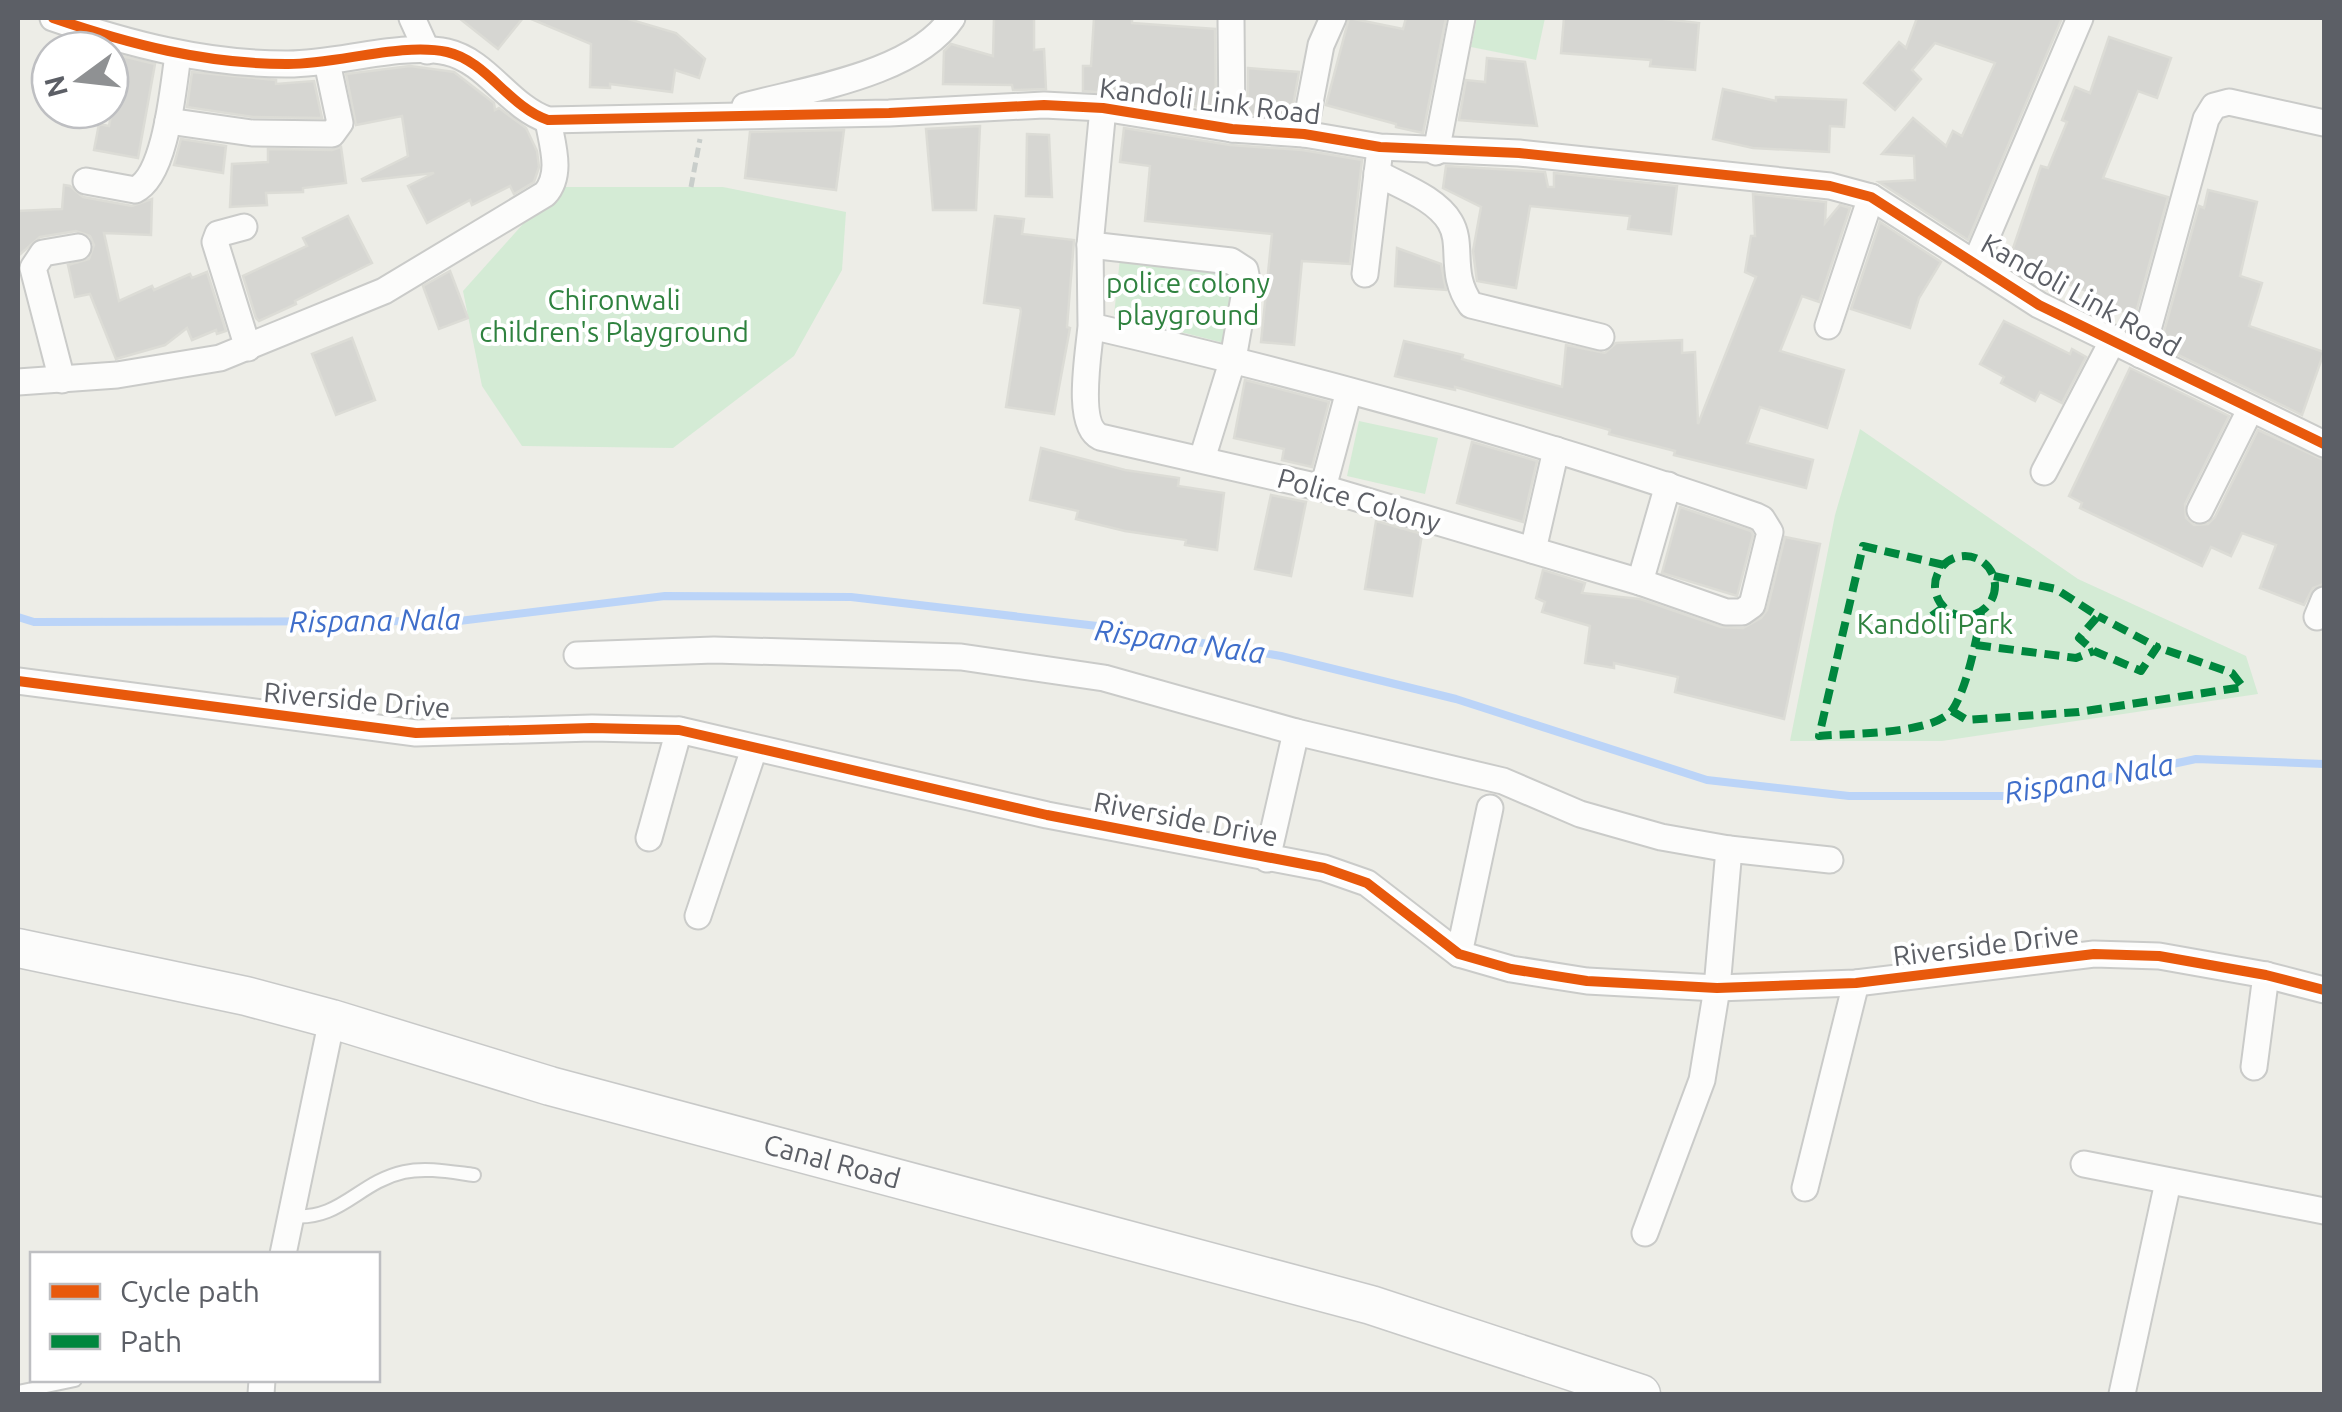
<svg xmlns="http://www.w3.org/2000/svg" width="2342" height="1412" font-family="Ubuntu,sans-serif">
  <rect width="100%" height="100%" fill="#edede7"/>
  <g fill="#d4ebd5">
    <path d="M1477 18H1545L1536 60 1471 47Z"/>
    <path d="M556 187H723L846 212 842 270 794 356 673 448 522 446 482 386 463 291Z"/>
    <path d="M1120 258 1235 269 1224 343 1114 315Z"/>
    <path d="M1359 421 1438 438 1425 494 1347 476Z"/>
    <path d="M1860 429 2078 579 2246 656 2258 694 1942 741H1790L1835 515Z"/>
  </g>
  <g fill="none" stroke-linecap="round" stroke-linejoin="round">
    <path stroke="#bbd4f8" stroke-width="8" d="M18 617 34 622 459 621 665 596 851 597 1106 627 1281 656 1456 699 1707 780 1849 796H2022L2196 759 2324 764"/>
  </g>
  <g fill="#d6d6d2" stroke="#dcdcd6" stroke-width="2.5">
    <path d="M459 18H523L498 49Z"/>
    <path d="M529 18H625L676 33 705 59 699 78 675 70 672 92 610 84V88L590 87 591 44Z"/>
    <path d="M994 18H1034V50L1044 49 1046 89 1013 90 1012 85 943 84 944 51 951 44 993 56Z"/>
    <path d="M1094 18H1132V23L1215 29 1216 110 1127 94 1083 91V66H1091Z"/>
    <path d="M1349 18 1403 29 1406 18H1446L1423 133 1396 127V124L1326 105Z"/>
    <path d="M1564 18H1655L1699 23 1695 70 1650 66 1651 60 1561 53Z"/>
    <path d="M1917 18H2062L1968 240 1879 182 1915 180 1914 156 1882 154 1913 118 1946 146 1953 131 1962 136 1995 63 1935 43 1912 70 1921 79 1895 110 1864 83 1899 42 1906 48Z"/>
    <path d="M2109 37 2171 58 2157 98 2138 91 2103 178 2168 197 2135 316 2088 297 2090 292 2008 263 2041 166 2048 168 2067 122 2062 120 2075 87 2090 93Z"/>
    <path d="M122 56 155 64 138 158 94 150 99 124 109 126Z"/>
    <path d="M1487 58 1525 62 1537 126 1459 120 1466 80 1485 82Z"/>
    <path d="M410 66 454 72 494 103 495 110 499 108 526 128 537 151 539 167 534 182 514 194 510 186 472 205 470 200 427 223 408 186 434 173 363 181 362 179 408 156 402 116 356 125 346 74Z"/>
    <path d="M1248 68 1299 72 1291 117 1248 114Z"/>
    <path d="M192 72 276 80V84L314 81 322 118 253 117 187 107Z"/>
    <path d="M1723 89 1776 101V97L1846 100 1844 127 1830 126 1829 152 1753 148 1713 139Z"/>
    <path d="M980 126 976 210H933L926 129Z"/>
    <path d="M1124 128 1230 145 1302 150 1362 160 1350 264 1302 261 1294 345 1261 342 1272 234 1145 221 1150 166 1120 162Z"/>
    <path d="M844 130 836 190 745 178 750 132Z"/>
    <path d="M1027 134 1049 135 1052 197 1026 196Z"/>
    <path d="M181 139 226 146 223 173 174 165Z"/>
    <path d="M341 147 346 183 303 188V192L266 193 267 205 230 207 232 164 268 162V149L332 150Z"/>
    <path d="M1446 166 1545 172 1548 187H1554V173L1677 186 1671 234 1628 229 1630 216 1530 206 1516 288 1477 281 1473 251 1481 207 1443 188Z"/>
    <path d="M64 185 70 186 83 197 132 206 152 199 151 235 104 233 119 301 152 286 154 290 190 274 192 278 207 272 226 331 217 334 216 330 192 340 187 328 165 345 116 359 90 294 75 297 68 265 89 259 94 245 90 236 76 231 40 237 18 256V211L62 209Z"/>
    <path d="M2208 190 2257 202 2240 276 2262 283 2249 326 2324 352 2302 415 2160 346 2199 206 2204 208Z"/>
    <path d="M1753 194 1826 202 1825 223 1840 205 1850 208 1819 302 1802 296 1780 351 1844 370 1827 428 1760 407 1747 443 1813 460 1806 488 1674 455 1675 451 1609 434 1610 430 1455 387V390L1395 376 1404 341 1463 355 1462 359 1562 387 1566 345 1605 353 1616 343 1682 340V353L1695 352 1698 424 1756 277 1745 272 1751 236H1755Z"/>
    <path d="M348 216 372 263 295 301 296 304 259 321 256 318 243 276 307 246 303 238Z"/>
    <path d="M995 216 1024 219 1022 234 1074 240 1067 327 1070 328 1054 414 1006 407 1021 311 1020 308 984 303Z"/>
    <path d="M1880 222 1941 262 1919 298 1910 328 1851 309Z"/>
    <path d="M1397 248 1441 264 1446 290 1395 286Z"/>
    <path d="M450 271 468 318 439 329 423 286Z"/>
    <path d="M2004 321 2070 354 2072 349 2086 357 2062 403 2040 392 2035 401 2001 383 2004 377 1980 364Z"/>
    <path d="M352 338 375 400 336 415 312 354Z"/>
    <path d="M2130 368 2229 416 2185 504 2186 518 2194 525 2208 524 2215 517 2258 430 2324 460V584L2313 588 2304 605 2260 588 2276 545 2242 533 2231 556 2211 547 2202 566 2080 508 2082 503 2069 496Z"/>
    <path d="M1245 380 1329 402 1312 467 1282 460 1284 449 1234 438Z"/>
    <path d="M1472 442 1537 461 1523 522 1457 503Z"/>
    <path d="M1041 448 1125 470 1179 478 1178 486 1224 493 1217 550 1185 545 1186 540 1125 531 1076 519 1078 511 1030 500Z"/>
    <path d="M1271 495 1306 502 1291 576 1255 569Z"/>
    <path d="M1680 507 1751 531 1753 535 1737 596 1662 573Z"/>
    <path d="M1376 521 1422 534 1412 596 1365 589Z"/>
    <path d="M1785 537 1820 544 1784 719 1675 692 1678 677 1614 663V668L1585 663 1590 626 1542 612 1545 602 1536 598 1543 570 1585 583 1582 593 1640 599 1721 627 1743 628 1761 618 1767 610Z"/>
  </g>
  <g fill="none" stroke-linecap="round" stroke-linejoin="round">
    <g stroke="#cacbc9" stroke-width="16">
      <g id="lane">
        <path d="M291 1216C341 1221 358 1182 404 1172 426 1167 451 1172 474 1175"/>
        <path d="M18 1392 75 1380"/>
      </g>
    </g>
    <g stroke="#cacbc9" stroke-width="29">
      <g id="street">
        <path d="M53 18C129 44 205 64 286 64 335 65 401 42 447 52 487 61 509 107 548 120L889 113 1044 105 1103 108 1232 129 1304 134 1380 147 1519 153 1830 186 1871 197 2039 305 2324 444"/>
        <path d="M412 18 427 51"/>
        <path d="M1231 18 1232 129"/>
        <path d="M745 106C808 89 914 74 952 18"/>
        <path d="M168 121 252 133 332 134 340 123 327 62"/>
        <path d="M1304 134 1321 45 1333 18"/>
        <path d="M1436 152 1462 18"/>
        <path d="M1377 173C1400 186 1436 198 1450 222 1464 245 1448 273 1471 305L1601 337"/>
        <path d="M86 181 135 190C166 176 173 88 178 55"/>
        <path d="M244 227 218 234 215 242 248 348"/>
        <path d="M1090 245 1231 261 1245 270 1247 280 1233 359 1202 459"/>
        <path d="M1975 264 2080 18"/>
        <path d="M1365 274 1379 157"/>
        <path d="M1091 326C1089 352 1075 425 1100 437L1323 488 1640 582 1726 612H1742L1752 605 1770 532 1762 519 1756 516C1539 439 1315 378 1091 326L1090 245 1103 108"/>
        <path d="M1828 326 1871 197"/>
        <path d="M2141 355 2206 119 2214 106 2229 102 2324 123"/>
        <path d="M62 380 33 268 43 253 78 247"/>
        <path d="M18 382 117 375 220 358 384 291 545 194C563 174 552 144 548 120"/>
        <path d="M2044 472 2114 338"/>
        <path d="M1323 488 1349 391"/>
        <path d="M2200 510 2250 410"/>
        <path d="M1533 550 1556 450"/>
        <path d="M1640 582 1668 485"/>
        <path d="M2317 617 2324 600"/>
        <path d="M577 655 714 650 961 657 1104 678 1296 732 1503 781 1580 814 1661 837 1729 849"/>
        <path d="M18 681 416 733 592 728 679 730 1047 815 1324 868 1367 883 1459 954 1511 969 1587 981 1717 988 1856 983 2094 954 2159 956 2266 975 2324 990"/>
        <path d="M649 838 679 730"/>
        <path d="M1267 859 1296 732"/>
        <path d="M698 916 754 749"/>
        <path d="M1459 954 1490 808"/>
        <path d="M2254 1067 2266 975"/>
        <path d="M2084 1164 2324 1211"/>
        <path d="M1805 1188 1856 983"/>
        <path d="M1645 1233 1702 1080 1717 988 1729 849 1830 860"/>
        <path d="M283 1254 332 1019"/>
        <path d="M261 1394 262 1380"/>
        <path d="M2122 1394 2168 1182"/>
      </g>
    </g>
    <g stroke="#c8c9c8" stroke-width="41">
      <g id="secondary">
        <path id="s1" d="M18 948 246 996 332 1019 550 1086 1371 1305 1641 1394"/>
      </g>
    </g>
    <path stroke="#c9cecb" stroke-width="5" stroke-dasharray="10 5" stroke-linecap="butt" d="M691 187 700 139"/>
    <use href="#lane" stroke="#fcfcfb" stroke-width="12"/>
    <use href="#street" stroke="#fcfcfb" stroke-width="25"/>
    <use href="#secondary" stroke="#fcfcfb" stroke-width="38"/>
    <g stroke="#00873e" stroke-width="8" stroke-dasharray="15 8" stroke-linecap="butt">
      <circle cx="1965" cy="586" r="30"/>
      <path d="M1944 565 1863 546 1819 736C1849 733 1936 735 1953 709 1967 687 1977 639 1981 612"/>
      <path d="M1994 576 2056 589 2098 616 2079 638 2094 651 2141 671 2157 647 2098 616"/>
      <path d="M1913 629 1944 607"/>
      <path d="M1976 645 2076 658 2094 651"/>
      <path d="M1952 711 1967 720 2079 712 2243 687 2232 673 2157 647"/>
    </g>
    <g stroke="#fff" stroke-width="16">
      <g id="cycleway">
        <path d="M53 18C129 44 205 64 286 64 335 65 401 42 447 52 487 61 509 107 548 120L889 113 1044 105 1103 108 1232 129 1304 134 1380 147 1519 153 1830 186 1871 197 2039 305 2324 444"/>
        <path d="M18 681 416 733 592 728 679 730 1047 815 1324 868 1367 883 1459 954 1511 969 1587 981 1717 988 1856 983 2094 954 2159 956 2266 975 2324 990"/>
      </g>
    </g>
    <use href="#cycleway" stroke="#e8590c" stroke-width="10"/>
  </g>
  <g text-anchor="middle" stroke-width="8" stroke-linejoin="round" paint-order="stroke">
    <g font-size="28" fill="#5c5f66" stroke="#fff">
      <text transform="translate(1210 101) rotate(7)" y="10">Kandoli Link Road</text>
      <text transform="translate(2081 295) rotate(29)" y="10">Kandoli Link Road</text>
      <text transform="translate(1359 500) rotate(16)" y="10">Police Colony</text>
      <text transform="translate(357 700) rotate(5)" y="10">Riverside Drive</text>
      <text transform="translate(1186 819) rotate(11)" y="10">Riverside Drive</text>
      <text transform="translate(1986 945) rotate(-7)" y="10">Riverside Drive</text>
      <text dy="10" stroke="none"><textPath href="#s1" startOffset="842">Canal Road</textPath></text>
    </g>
    <g font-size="28" fill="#2f823f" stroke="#fff">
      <text x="1188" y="293">police colony<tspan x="1188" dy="32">playground</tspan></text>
      <text x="614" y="310">Chironwali<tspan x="614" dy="32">children's Playground</tspan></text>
      <text x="1935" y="634">Kandoli Park</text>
    </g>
    <g font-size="30" font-style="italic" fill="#3f6eca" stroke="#fff">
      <text transform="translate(375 621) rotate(-1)" y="10">Rispana Nala</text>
      <text transform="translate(1180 642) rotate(8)" y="10">Rispana Nala</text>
      <text transform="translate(2089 779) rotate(-10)" y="10">Rispana Nala</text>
    </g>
  </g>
  <rect width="2342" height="1412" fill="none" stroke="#5c5f66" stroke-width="40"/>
  <rect x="30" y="1252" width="350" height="130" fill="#ffffff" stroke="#bebfc2" stroke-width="2.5"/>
  <rect x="50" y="1284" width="50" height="15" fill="#e8590c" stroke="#bebfc2" stroke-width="2.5"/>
  <text x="120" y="1302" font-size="30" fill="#5c5f66">Cycle path</text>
  <rect x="50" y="1334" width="50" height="15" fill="#00873e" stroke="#bebfc2" stroke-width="2.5"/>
  <text x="120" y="1352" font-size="30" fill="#5c5f66">Path</text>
  <g transform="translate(80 80) rotate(255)"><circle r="48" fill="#ffffff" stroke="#bebfc2" stroke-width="2.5"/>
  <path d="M0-8L18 38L0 25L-18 38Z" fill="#8f9193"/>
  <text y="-15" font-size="28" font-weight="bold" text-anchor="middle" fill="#5c5f66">N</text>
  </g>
</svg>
